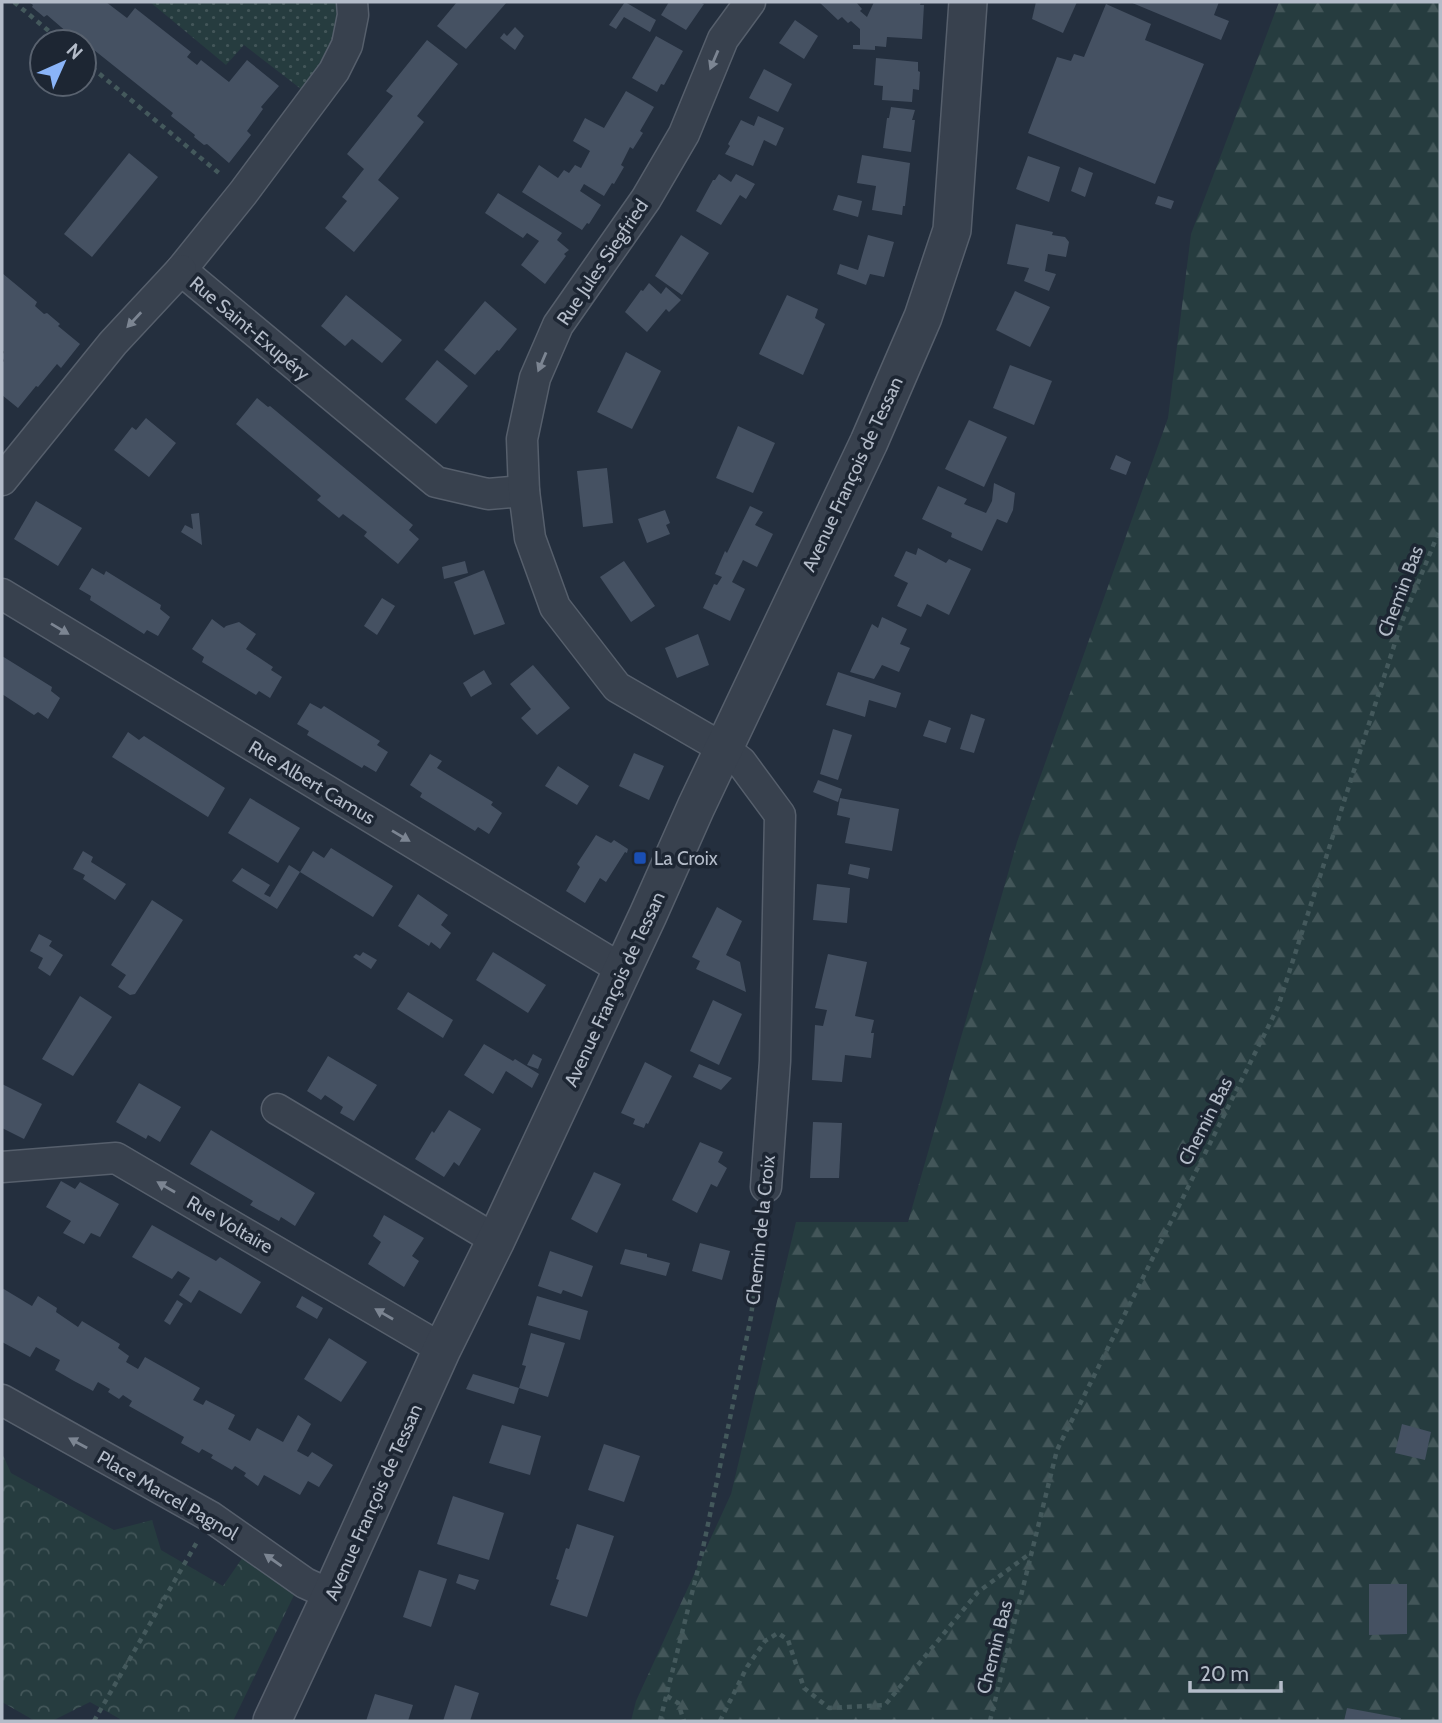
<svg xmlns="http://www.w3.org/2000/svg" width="1442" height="1723" font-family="Cabin,sans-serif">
  <defs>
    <pattern id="grass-dots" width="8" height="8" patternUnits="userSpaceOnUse" patternTransform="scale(1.75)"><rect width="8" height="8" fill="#263c3f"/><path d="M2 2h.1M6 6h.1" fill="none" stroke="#435659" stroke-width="1.8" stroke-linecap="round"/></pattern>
    <pattern id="forest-firs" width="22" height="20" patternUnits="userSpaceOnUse" patternTransform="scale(1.75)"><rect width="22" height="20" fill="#263c3f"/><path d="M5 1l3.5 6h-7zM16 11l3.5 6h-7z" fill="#435659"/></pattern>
    <pattern id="park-crowns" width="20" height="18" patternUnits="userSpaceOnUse" patternTransform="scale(1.75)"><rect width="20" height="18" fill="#263c3f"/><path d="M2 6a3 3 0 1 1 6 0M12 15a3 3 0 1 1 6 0" fill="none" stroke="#435659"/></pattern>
  </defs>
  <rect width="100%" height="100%" fill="#242f3e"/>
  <path fill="url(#grass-dots)" d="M150 2H339L341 12 324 61 301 89 244 45 226 65Z"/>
  <path fill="url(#forest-firs)" d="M1279 2H1440V1721H631L636 1701 731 1494 796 1222H908L1017 842 1168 418 1191 234Z"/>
  <path fill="url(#park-crowns)" d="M2 1453 11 1473 114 1530 152 1520 161 1550 223 1586 245 1554 296 1591 233 1721H120V1719L90 1702 52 1721H35L2 1702Z"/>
  <g fill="#455162">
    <path d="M29 2H106L127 18 135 8 191 52 187 57 197 65 201 60 229 82 247 60 279 86 261 107 263 109 247 131 251 135 229 163 207 144 204 145 194 137 195 135 171 116 173 113 84 42 69 31 68 33 47 15 44 17 32 7 33 5Z"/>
    <path d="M457 2H507L466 49 437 26Z"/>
    <path d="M625 2 656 20 650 32 624 17 616 29 609 25Z"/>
    <path d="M669 2H699L704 4 686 30 661 15Z"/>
    <path d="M819 2H856L862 9 860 11 867 17 874 2H921L920 5H924L922 39 887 37 886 47 875 46V50L853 49V45H860V29L851 21 848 23 842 17 838 20Z"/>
    <path d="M1036 2H1077L1063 33 1032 19Z"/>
    <path d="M1130 2H1219L1214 15 1229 21 1221 40Z"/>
    <path d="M1106 4 1151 24 1145 40 1204 64 1155 184 1028 133 1057 57 1071 61 1074 54 1084 57Z"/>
    <path d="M795 20 818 36 804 59 779 43Z"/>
    <path d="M515 27 524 36 515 50 500 38 504 33 507 36Z"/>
    <path d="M656 36 683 51 664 85 661 84 657 92 632 78Z"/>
    <path d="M427 40 458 64 417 116 424 122 378 180 399 198 354 252 325 228 347 201 342 197 364 169 347 154 393 96 386 91Z"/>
    <path d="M876 58 918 62V71L920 72 919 90 913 89 912 102 882 100 883 86 874 85Z"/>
    <path d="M764 69 792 84 778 112 749 98Z"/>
    <path d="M626 91 654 107 640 131 643 133 633 149 630 147 621 165 624 167 614 184 612 183 604 196 584 184 580 191 601 205 589 224 587 223 582 230 522 192 539 165 558 178 564 170 569 173 575 165 581 168 590 151 573 141 585 118 604 128Z"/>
    <path d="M891 107 915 110 912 120H915L911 152 883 148 887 118H889Z"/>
    <path d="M758 116 784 128 776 146 764 140 753 166 725 154 730 146 728 144 741 120 754 126Z"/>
    <path d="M129 153 158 177 92 257 64 234Z"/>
    <path d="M862 155 910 163 905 206H903L902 215 872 210 876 186 857 183Z"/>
    <path d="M1028 156 1060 167 1049 202 1016 189Z"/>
    <path d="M1079 167 1093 173 1085 197 1071 191Z"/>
    <path d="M719 174 731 182 736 174 755 184 746 199 740 195 721 225 696 211 713 180H715Z"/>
    <path d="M498 193 562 233 557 240 569 250 564 254 566 256 545 284 521 265 539 241 527 233 523 238 485 213Z"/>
    <path d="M838 195 862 201 858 217 833 210Z"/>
    <path d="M1158 196 1174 201 1171 209 1155 204Z"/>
    <path d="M1016 224 1053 232 1052 235 1065 237 1069 242 1066 257 1048 254 1045 271 1056 274 1049 291 1024 281 1029 268 1007 264Z"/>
    <path d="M681 235 709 253 682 295 655 276Z"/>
    <path d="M868 235 894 242 884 277 870 274 866 285 837 274 840 264 858 270Z"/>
    <path d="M2 273 37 302 35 306 44 314 47 313 60 324 58 326 80 344 61 368 57 364 38 387 36 386 18 408 2 395V363L4 361 2 356 4 352 2 349Z"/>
    <path d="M649 283 661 294 666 287 681 300 669 312 666 309 647 332 625 312 641 290 643 291Z"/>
    <path d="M1015 291 1050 307 1030 347 996 330Z"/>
    <path d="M346 295 402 340 382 363 352 339 345 346 321 326Z"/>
    <path d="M787 295 818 309 815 318 825 324 803 375 759 354Z"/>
    <path d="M485 301 517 329 499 351 497 350 475 375 444 350Z"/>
    <path d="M626 352 661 371 632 429 597 412Z"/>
    <path d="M437 360 468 386 436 424 405 399Z"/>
    <path d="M1010 365 1052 381 1034 425 993 408Z"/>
    <path d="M257 398 268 407 270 406 413 525 409 530 419 539 398 564 364 536 367 532 343 514 339 518 317 500 321 496 236 424Z"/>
    <path d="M146 418 176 443 149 477 114 450 132 427 136 430Z"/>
    <path d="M969 420 1007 437 984 487 945 469Z"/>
    <path d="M738 426 775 443 753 493 716 478Z"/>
    <path d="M1116 455 1131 462 1126 475 1110 469Z"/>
    <path d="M607 468 613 523 583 527 577 471Z"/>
    <path d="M994 483 1015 493 1013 510 1007 523 997 519 982 551 951 537 952 533 922 519 938 486 967 499 964 504 986 513 992 501Z"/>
    <path d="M36 501 82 528 58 566 14 539Z"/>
    <path d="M750 506 763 512 755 525 773 534 757 567 743 560 732 582 745 589 730 621 703 608 714 584 717 585 722 577 715 574 725 551 727 553Z"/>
    <path d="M665 510 670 523 666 525 670 534 647 543 638 519Z"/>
    <path d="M199 513 202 545 181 532 185 525 193 529 191 514Z"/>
    <path d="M918 548 946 563 949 559 971 569 949 615 927 604 921 617 897 606 908 583 894 576 906 551 916 555Z"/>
    <path d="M465 561 468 573 444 579 442 567Z"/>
    <path d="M624 561 655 606 631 622 600 577Z"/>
    <path d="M92 568 104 575 106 571 161 605 160 609 170 617 158 636 147 630 144 634 90 600 91 596 79 589Z"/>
    <path d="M484 570 505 624 474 635 454 582Z"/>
    <path d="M382 598 395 606 377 635 364 626Z"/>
    <path d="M882 617 907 629 900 644 910 648 899 672 882 665 874 679 850 672 872 624 878 628Z"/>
    <path d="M212 619 224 628 226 626 239 622 256 634 246 649 273 667 271 670 282 677 270 698 259 691 256 695 202 662 204 657 192 649Z"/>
    <path d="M698 634 709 665 677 678 665 648Z"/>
    <path d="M2 656 52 687 51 691 60 698 48 719 38 712 34 715 2 694Z"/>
    <path d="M533 665 570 708 537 735 521 718 531 709 510 684Z"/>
    <path d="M484 670 492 684 471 697 463 683Z"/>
    <path d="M838 672 901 693 896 708 869 700 865 717 826 705Z"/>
    <path d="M310 703 321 709 324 706 380 741 377 745 388 752 376 772 364 765 362 768 307 735 309 731 297 724Z"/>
    <path d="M971 714 985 719 974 753 960 749Z"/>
    <path d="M929 720 951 728 946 743 923 736Z"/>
    <path d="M833 729 852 735 838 780 820 774Z"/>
    <path d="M128 732 139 740 144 736 225 788 208 817 112 757Z"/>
    <path d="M634 753 664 766 649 800 619 786Z"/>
    <path d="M430 754 442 761 437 768 493 802 491 805 502 813 489 834 478 827 475 831 420 797 422 793 410 785Z"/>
    <path d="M558 766 589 786 577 805 545 786Z"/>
    <path d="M818 780 842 789 838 802 813 792Z"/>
    <path d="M250 798 300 828 278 863 228 833Z"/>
    <path d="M840 798 899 809 892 851 845 843 850 818 837 815Z"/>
    <path d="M596 835 611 843 614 840 628 849 627 853 625 852 606 882 600 878 585 903 566 891 580 867 577 864Z"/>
    <path d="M331 848 393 886 373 917 300 872 313 851 324 858Z"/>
    <path d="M83 851 93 857 91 862 126 884 115 900 83 879 85 875 73 869Z"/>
    <path d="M850 864 870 868 868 879 848 874Z"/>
    <path d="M289 865 300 872 277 909 232 881 242 868 270 885 264 894 270 897Z"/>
    <path d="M817 884 850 888 847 923 813 920Z"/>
    <path d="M418 894 448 915 441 925 451 933 440 949 431 942 429 946 398 926Z"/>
    <path d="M152 900 183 920 135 994 130 995 118 987 126 975 111 965Z"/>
    <path d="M717 907 742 921 726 955 740 962 746 992 696 969 700 961 692 957Z"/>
    <path d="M39 934 52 941 49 946 63 955 50 976 38 968 43 958 30 951Z"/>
    <path d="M363 952 377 960 371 969 353 957 356 954 360 956Z"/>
    <path d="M493 952 546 985 528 1013 476 980Z"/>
    <path d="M828 954 867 962 855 1016 874 1020 871 1033H874L871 1058 845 1055 842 1082 812 1080 815 1025 823 1026 827 1010 815 1008Z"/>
    <path d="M408 992 453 1020 443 1038 397 1009Z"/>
    <path d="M80 996 112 1017 73 1076 42 1059Z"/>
    <path d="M713 1000 742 1014 719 1065 690 1051Z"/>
    <path d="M484 1044 513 1061 515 1059 539 1074 532 1088 506 1071 493 1094 464 1075Z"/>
    <path d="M533 1054 542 1059 538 1069 527 1065Z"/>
    <path d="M328 1056 377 1085 354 1121 340 1113 343 1107 325 1095 321 1100 307 1091Z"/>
    <path d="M645 1062 672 1076 648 1124 646 1123 644 1128 633 1124 635 1119 621 1113Z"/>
    <path d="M699 1064 732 1078 721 1090 693 1077Z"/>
    <path d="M139 1083 181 1107 160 1142 148 1135 146 1139 116 1122Z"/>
    <path d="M2 1084 42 1104 24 1139 2 1128Z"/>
    <path d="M449 1110 481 1129 459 1166 454 1162 444 1177 415 1159 432 1131 434 1133Z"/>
    <path d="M813 1122 842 1123 839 1178H810Z"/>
    <path d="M211 1130 315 1193 295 1226 281 1217 279 1221 250 1205 253 1201 190 1164Z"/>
    <path d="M700 1142 723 1152 718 1162 727 1168 717 1187 711 1184 697 1213 672 1200Z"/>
    <path d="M594 1172 621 1184 597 1233 571 1219Z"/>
    <path d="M61 1181 75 1189 80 1182 119 1204 100 1237 91 1233 84 1244 63 1233 71 1221 46 1207Z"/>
    <path d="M384 1215 424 1238 412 1256 419 1261 404 1287 368 1264 381 1242 373 1236Z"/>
    <path d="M152 1225 216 1261 220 1257 261 1282 241 1314 199 1290 191 1303 179 1295 190 1278 178 1271 172 1279 132 1257Z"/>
    <path d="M700 1243 730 1251 722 1280 692 1271Z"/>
    <path d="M625 1249 647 1254V1257L670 1263 666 1276 620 1264Z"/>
    <path d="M550 1251 593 1266 582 1297 563 1290 561 1294 538 1286Z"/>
    <path d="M2 1288 32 1306 38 1296 57 1308 56 1312 78 1327 82 1321 120 1344 118 1348 129 1356 126 1362 138 1369 145 1357 200 1388 193 1400 203 1405 206 1400 235 1415 228 1429 250 1441 257 1428 283 1442 298 1415 311 1424 297 1451 308 1457 312 1452 333 1465 319 1487 308 1481 300 1495 264 1475 258 1486 244 1476 246 1473 235 1466 232 1470 211 1458 213 1455 202 1449 199 1453 181 1443 184 1437 129 1406 132 1401 123 1395 119 1399 108 1392 110 1389 98 1382 93 1391 74 1381 55 1370 60 1360 36 1347 30 1357 2 1342Z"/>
    <path d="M302 1296 323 1308 317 1319 296 1307Z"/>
    <path d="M537 1296 588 1311 580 1340 528 1325Z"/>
    <path d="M177 1300 183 1304 170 1325 164 1321Z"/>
    <path d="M531 1333 565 1343 548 1397 519 1388 526 1366 522 1365Z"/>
    <path d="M329 1338 367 1362 341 1402 304 1379Z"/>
    <path d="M473 1374 519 1388 514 1404 466 1389Z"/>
    <path d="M1402 1424 1431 1432 1425 1460 1395 1453Z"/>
    <path d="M502 1425 541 1436 530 1475 489 1463Z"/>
    <path d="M604 1444 640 1456 624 1502 588 1490Z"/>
    <path d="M453 1496 504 1513 489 1560 437 1544Z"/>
    <path d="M577 1524 614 1536 587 1617 550 1605 559 1580 556 1579 566 1548 569 1549Z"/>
    <path d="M419 1570 447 1579 431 1627 403 1617Z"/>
    <path d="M459 1574 479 1580 475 1590 456 1583Z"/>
    <path d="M1369 1584H1407V1634L1369 1635Z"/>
    <path d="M455 1685 479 1693 470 1721H443Z"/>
    <path d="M375 1694 413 1705 408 1721H366Z"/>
    <path d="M1347 1708 1401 1718 1400 1721H1344Z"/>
  </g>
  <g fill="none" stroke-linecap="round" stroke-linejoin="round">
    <g stroke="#565f6c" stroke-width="33">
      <g id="minor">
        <path d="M352 2 353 15 347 45 334 71 243 193 181 270 436 482 488 494 524 491"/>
        <path d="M750 2 723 39 684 134 646 199 558 325 535 378 522 439 524 491 530 538 555 607 617 687 724 749 741 762 780 815 775 1061 766 1187"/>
        <path d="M2 480 113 343 181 270"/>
        <path d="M2 594 623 970"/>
        <path d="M277 1109 496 1240"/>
        <path d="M2 1167 116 1158 442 1349"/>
        <path d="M2 1400 211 1517 305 1583 331 1595"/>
      </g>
    </g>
    <g stroke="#565f6c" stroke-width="40">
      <path id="tertiary" d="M272 1721 331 1595 442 1349 496 1240 648 915 696 807 869 442 923 317 952 230 968 2"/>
    </g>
    <g stroke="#44595c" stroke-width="4.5" stroke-dasharray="5 5" stroke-linecap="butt">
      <path d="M14 2 62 42"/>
      <path d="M84 61 220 174"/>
      <path d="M667 1696 678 1703 684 1721"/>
      <path d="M94 1721 197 1542"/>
      <path d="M660 1721 702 1553 751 1317 763 1215"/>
      <path d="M720 1721 747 1667 765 1641 778 1633 788 1640 804 1688 829 1708 885 1705 978 1592 1032 1552"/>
      <path d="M990 1721 1057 1450 1278 1007 1401 624 1440 529"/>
    </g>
    <use href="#minor" stroke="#38414e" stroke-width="30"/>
    <use href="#tertiary" stroke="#38414e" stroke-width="37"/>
  </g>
  <defs><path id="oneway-solid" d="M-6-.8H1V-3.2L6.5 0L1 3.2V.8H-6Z" transform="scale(1.75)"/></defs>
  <g fill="#7c8592">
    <use href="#oneway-solid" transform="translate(714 60) rotate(113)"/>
    <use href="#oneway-solid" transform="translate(134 320) rotate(133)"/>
    <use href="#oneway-solid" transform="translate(542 362) rotate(113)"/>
    <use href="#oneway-solid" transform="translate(60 629) rotate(31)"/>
    <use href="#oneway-solid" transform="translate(401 836) rotate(31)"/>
    <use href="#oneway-solid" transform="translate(166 1187) rotate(-150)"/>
    <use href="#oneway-solid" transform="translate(384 1314) rotate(-150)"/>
    <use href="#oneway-solid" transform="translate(78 1443) rotate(-151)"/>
    <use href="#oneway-solid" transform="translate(273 1560) rotate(-145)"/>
  </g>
  <rect fill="#1a4fb4" stroke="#1d2633" stroke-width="2.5" x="633" y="851" width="14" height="14" rx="3.5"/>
  <g text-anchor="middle" stroke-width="7" stroke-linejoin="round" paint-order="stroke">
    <g font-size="19" fill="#b4bcc9" stroke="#1d2633">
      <text transform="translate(602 262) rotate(-56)" y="7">Rue Jules Siegfried</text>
      <text transform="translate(250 328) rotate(40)" y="7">Rue Saint-Exupéry</text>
      <text transform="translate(852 474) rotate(-65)" y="7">Avenue François de Tessan</text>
      <text transform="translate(1400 591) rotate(-69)" y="7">Chemin Bas</text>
      <text transform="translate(312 782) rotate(31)" y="7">Rue Albert Camus</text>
      <text transform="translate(614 989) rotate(-65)" y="7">Avenue François de Tessan</text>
      <text transform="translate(1205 1121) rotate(-63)" y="7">Chemin Bas</text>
      <text transform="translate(230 1224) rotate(30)" y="7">Rue Voltaire</text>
      <text transform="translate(760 1230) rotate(-84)" y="7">Chemin de la Croix</text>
      <text transform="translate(168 1495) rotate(30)" y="7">Place Marcel Pagnol</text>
      <text transform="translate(373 1502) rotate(-66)" y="7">Avenue François de Tessan</text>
      <text transform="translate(994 1647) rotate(-76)" y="7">Chemin Bas</text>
    </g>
    <g font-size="19" fill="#b4bcc9" stroke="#1d2633" text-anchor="start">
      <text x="654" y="865">La Croix</text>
    </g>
  </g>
  <rect width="1442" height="1723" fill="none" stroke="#b4bcc9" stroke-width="7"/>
  <g transform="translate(63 63) rotate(45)"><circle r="33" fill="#1d2633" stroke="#59626f" stroke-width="2"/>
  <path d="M0-5L12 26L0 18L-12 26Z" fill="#8ab4f8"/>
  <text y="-10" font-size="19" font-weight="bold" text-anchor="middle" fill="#b4bcc9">N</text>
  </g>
  <path d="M1190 1681v10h91v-10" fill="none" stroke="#b4bcc9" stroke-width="3.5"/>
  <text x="1200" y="1681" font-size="21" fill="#b4bcc9" stroke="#1d2633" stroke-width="5" paint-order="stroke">20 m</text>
</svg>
